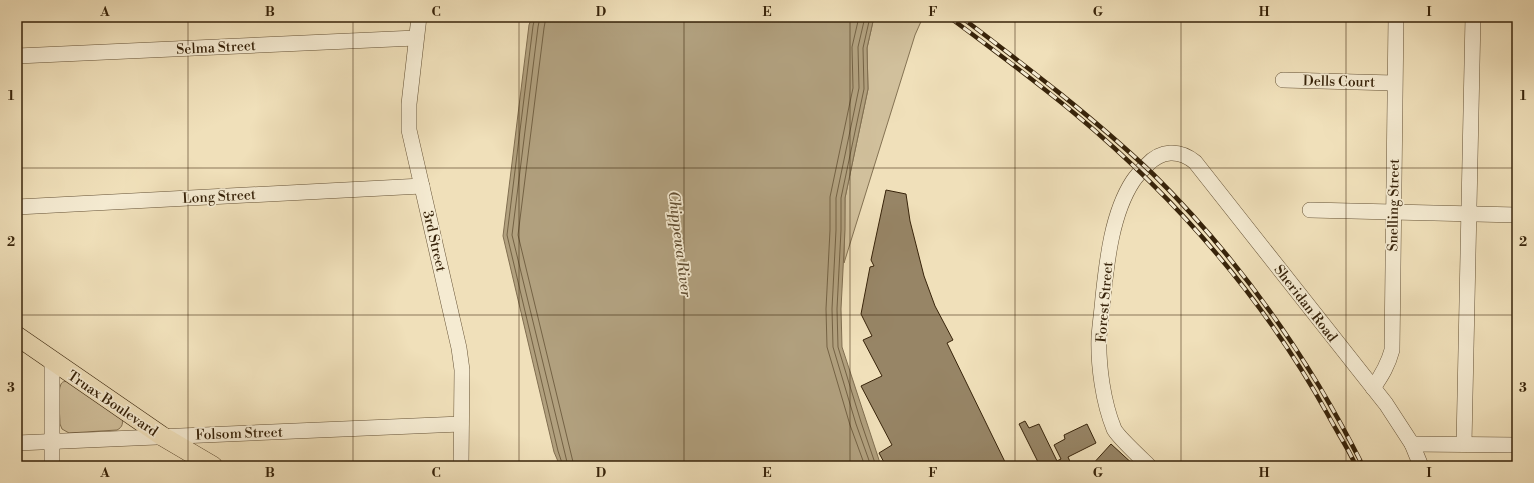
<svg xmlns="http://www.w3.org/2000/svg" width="1534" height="483" font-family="'Libre Bodoni',serif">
  <rect width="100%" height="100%" fill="#f0e0ba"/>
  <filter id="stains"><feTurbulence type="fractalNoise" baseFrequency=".005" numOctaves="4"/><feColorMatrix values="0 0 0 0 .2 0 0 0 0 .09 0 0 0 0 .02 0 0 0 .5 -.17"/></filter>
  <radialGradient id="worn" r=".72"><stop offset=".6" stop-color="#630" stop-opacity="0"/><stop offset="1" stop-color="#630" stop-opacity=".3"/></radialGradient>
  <g fill="#d1c09c" stroke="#847253">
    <path d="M874 17H923L915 35 844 263 845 198 868 89 867 48Z"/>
    <path d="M67 381 122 417C123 423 123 427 117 430L69 433 62 429 60 424C60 415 57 392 61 384 63 381 64 382 67 381Z"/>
  </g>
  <path fill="#b1a07e" stroke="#806e50" d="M532 17H874L867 48 868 89 845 198V230L841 309 842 347 881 466H560L554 452 503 236 529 25Z"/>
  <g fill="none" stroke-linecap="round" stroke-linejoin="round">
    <g stroke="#746244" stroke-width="1">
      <path d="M535 17 533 26 507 235 558 451 563 466"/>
      <path d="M540 17 538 27 512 235 568 466"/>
      <path d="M546 17 544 28 518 235 574 466"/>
      <path d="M859 17 852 47 853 88 830 197V230L826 309 827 347 850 425 865 466"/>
      <path d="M865 17 858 47 859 88 836 198V230L832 309 833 347 856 424 871 466"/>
      <path d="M870 17 863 48 864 89 841 198V230L837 309 838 347 861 422 876 466"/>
    </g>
  </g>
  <g fill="#978566" stroke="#37230a">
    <path d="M886 190 906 194 910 221 924 276 935 306 953 340 947 343 1007 466H886L879 453 892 445 861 386 882 376 863 340 872 336 861 314 870 267 874 266 871 260Z"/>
    <path d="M1025 421 1029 428 1039 424 1057 461 1061 459 1054 445 1065 439 1064 435 1087 424 1096 443 1068 457 1072 466H1040L1019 424Z"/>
    <path d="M1111 444 1135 466H1091Z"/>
  </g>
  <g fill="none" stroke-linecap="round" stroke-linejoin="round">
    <g stroke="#655236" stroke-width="16">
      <g id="minor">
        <path d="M419 17 409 104V130L459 348 462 370 461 466"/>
        <path d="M17 56 416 38"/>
        <path d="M1283 80 1394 83"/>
        <path d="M17 207 422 186"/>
        <path d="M1310 210 1517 215"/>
        <path d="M1373 388C1382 375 1388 365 1392 350L1396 17"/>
        <path d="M17 443 461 424"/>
        <path d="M1412 444 1517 445"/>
        <path d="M1464 444 1473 17"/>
        <path d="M52 466V361"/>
        <path d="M1149 466C1142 459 1117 436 1114 429 1103 402 1098 365 1099 337 1100 324 1102 310 1103 297 1107 260 1112 213 1133 181 1137 175 1142 170 1147 165 1161 150 1179 149 1195 162L1386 404 1412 444 1421 466"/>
      </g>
    </g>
    <g stroke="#37230a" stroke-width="20">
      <path id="major" d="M17 336 162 436 213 466"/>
    </g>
    <use href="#minor" stroke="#f5ebd2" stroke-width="15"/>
    <use href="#major" stroke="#f0e0ba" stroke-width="19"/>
    <g stroke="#37230a" stroke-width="4.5">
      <g id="rail">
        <path d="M949 17C991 48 1033 79 1074 113 1175 197 1264 299 1328 415 1337 432 1348 448 1356 466"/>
        <path d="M961 17C1027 67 1093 117 1153 174 1239 259 1309 358 1363 466"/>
      </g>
    </g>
    <use href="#rail" stroke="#f5ebd2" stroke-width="3" stroke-dasharray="9" stroke-linecap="butt"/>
  </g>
  <path fill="none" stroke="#37230a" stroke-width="1" stroke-opacity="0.55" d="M188 17V466M353 17V466M519 17V466M684 17V466M850 17V466M1015 17V466M1181 17V466M1346 17V466M17 168H1517M17 315H1517"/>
  <g text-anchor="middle" stroke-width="3.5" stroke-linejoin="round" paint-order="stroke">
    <g font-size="14" fill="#37230a" stroke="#f5ebd2">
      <text transform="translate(216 47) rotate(-3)" y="5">Selma Street</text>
      <text transform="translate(1339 81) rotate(1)" y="5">Dells Court</text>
      <text transform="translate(219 196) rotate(-3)" y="5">Long Street</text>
      <text transform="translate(1393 205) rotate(-89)" y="5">Snelling Street</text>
      <text transform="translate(435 241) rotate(77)" y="5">3rd Street</text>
      <text transform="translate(1104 302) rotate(-85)" y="5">Forest Street</text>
      <text transform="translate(1306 303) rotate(52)" y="5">Sheridan Road</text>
      <text transform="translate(113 403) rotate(34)" y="5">Truax Boulevard</text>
      <text transform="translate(239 433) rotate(-2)" y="5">Folsom Street</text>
    </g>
    <g font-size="15" font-style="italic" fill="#624f33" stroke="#f5ebd2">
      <text transform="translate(680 244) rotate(83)" y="5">Chippewa River</text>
    </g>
  </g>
  <rect width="1534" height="483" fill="none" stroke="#f0e0ba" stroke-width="44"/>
  <rect x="22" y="22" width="1490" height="439" fill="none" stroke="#37230a" stroke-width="1.5"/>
  <g font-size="13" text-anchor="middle" font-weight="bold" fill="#37230a">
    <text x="105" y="16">A</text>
    <text x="270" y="16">B</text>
    <text x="436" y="16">C</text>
    <text x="601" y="16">D</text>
    <text x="767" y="16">E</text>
    <text x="933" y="16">F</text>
    <text x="1098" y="16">G</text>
    <text x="1264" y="16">H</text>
    <text x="1429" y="16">I</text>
    <text x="11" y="100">1</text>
    <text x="1523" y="100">1</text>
    <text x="11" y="246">2</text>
    <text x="1523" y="246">2</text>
    <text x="11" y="392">3</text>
    <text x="1523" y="392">3</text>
    <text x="105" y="477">A</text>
    <text x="270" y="477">B</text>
    <text x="436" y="477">C</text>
    <text x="601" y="477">D</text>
    <text x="767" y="477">E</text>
    <text x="933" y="477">F</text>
    <text x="1098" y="477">G</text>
    <text x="1264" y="477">H</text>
    <text x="1429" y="477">I</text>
  </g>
  <rect width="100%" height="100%" filter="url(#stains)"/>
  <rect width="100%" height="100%" fill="url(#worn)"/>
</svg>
